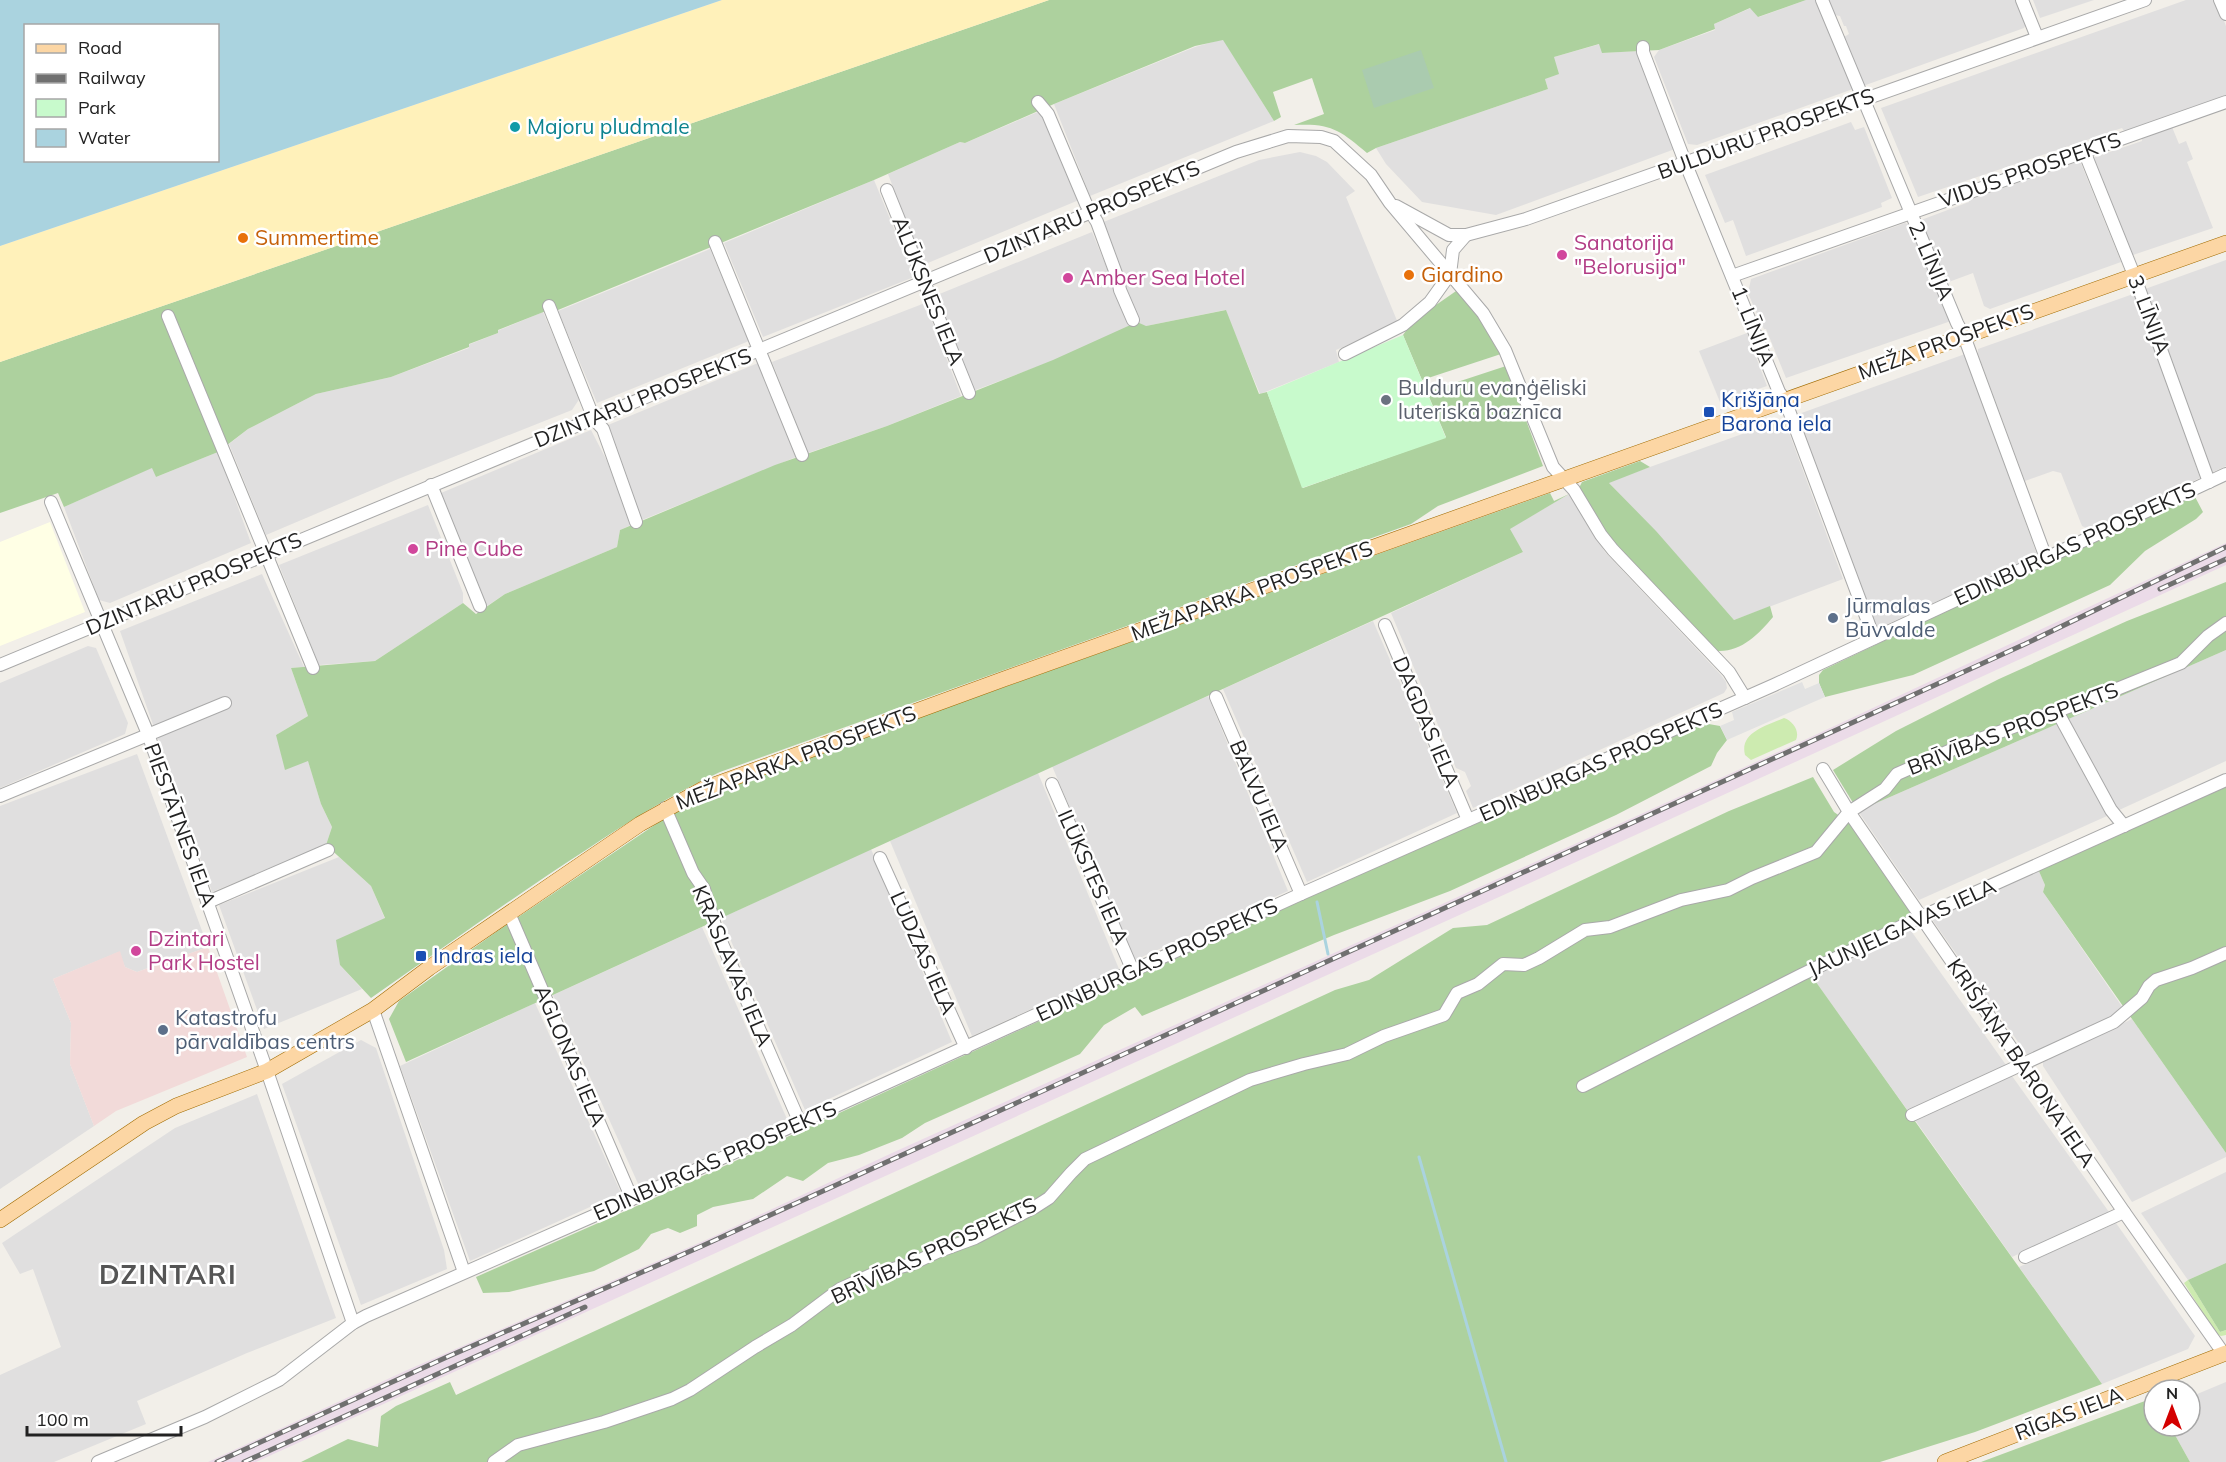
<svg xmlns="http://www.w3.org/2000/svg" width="2226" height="1462" font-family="Mulish,sans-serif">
  <rect width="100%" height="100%" fill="#f2efe9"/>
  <g fill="#e0dfdf">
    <path d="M1806 0H1815L1853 89 1697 145 1688 144 1654 57 1659 50 1715 30 1714 24 1751 8 1759 17Z"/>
    <path d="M1828 0H2016L2026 24 2024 28 1863 86 1844 37 1849 34 1846 26H1844L1840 16 1834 15Z"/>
    <path d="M2033 0H2094L2040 18Z"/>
    <path d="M2186 0H2216L2226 26V97L2124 131 2122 128 1918 197 1881 108Z"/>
    <path d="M1223 39 1274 121 1090 196 1054 104 1195 47Z"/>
    <path d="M1600 44 1603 53 1638 51 1675 149 1496 215 1422 202 1386 164 1376 148 1548 89 1545 79 1554 57Z"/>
    <path d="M1040 111 1079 200 923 265 888 174 960 142 965 143Z"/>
    <path d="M1851 122 1855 130 1864 127 1892 198 1881 203 1882 207 1746 256 1733 220 1725 223 1705 175Z"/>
    <path d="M2172 127 2179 144 2186 141 2193 159 2187 162 2213 228 2130 256 2092 158 2142 141V137Z"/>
    <path d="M1300 152 1316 156 1327 162 1355 191 1346 197 1398 323 1336 350 1339 362 1260 394 1225 310 1146 326 973 391 937 295 1092 232 1111 278 1101 223 1259 160Z"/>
    <path d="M2080 161 2121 262 1990 309 1984 306 1973 273 1946 283 1921 220 1969 202V200Z"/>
    <path d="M874 180 914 277 763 337 724 243Z"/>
    <path d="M1905 223 1910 225 1951 321 1786 378 1766 329H1764L1760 321 1748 293 1751 279Z"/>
    <path d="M710 249 749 341 597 403 558 311Z"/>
    <path d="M2226 260V466L2211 473 2145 289Z"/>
    <path d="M2136 293 2200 478 2090 530 2082 526 2061 473 2053 471 2025 481 1978 354V349Z"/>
    <path d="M925 303 961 396 887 426 808 453 772 362Z"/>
    <path d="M543 312 580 398 572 410 398 479 266 535 229 444 248 429 316 394 391 377 469 348 468 345 498 333 497 331Z"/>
    <path d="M1747 333 1767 386 1720 402 1699 351Z"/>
    <path d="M1965 354 2037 555 1877 629 1796 415Z"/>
    <path d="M758 363 796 457 642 520 608 425Z"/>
    <path d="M1784 419 1843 579 1734 620 1656 532 1608 482Z"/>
    <path d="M591 430 607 461 631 525 620 530 617 547 505 594 487 606 441 493Z"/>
    <path d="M218 452 251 543 110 603 99 600 64 507 153 467 156 477Z"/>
    <path d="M1569 494 1605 552 1721 675 1726 682 1727 688 1724 693 1473 808 1466 791 1471 786 1465 772 1456 768 1391 613 1523 552 1509 529Z"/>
    <path d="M428 505 463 593V603L375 661 319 665 279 565Z"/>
    <path d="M262 574 304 667 291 668 308 716 276 735 308 760 321 804 332 827 326 845 212 892 120 631Z"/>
    <path d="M1373 621 1457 813 1307 882 1223 689Z"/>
    <path d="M88 646 96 648 128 723 125 734 0 788V683Z"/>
    <path d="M2226 650V761L2117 811 2068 719Z"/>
    <path d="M1208 696 1288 891 1135 960 1052 766Z"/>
    <path d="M2057 724 2107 816 1919 900 1858 811Z"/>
    <path d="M137 754 208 947 137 972 125 967 119 952 53 979 71 1023 70 1064 94 1126 0 1189V806Z"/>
    <path d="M1038 773 1119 969 972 1036 890 841Z"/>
    <path d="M871 849 952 1042 805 1110 721 918Z"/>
    <path d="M339 857 371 886 385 919 340 965 362 989 264 1029 219 905Z"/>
    <path d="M2038 869 2045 885 2043 892 2123 1008 2118 1014 2028 1056 1931 918Z"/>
    <path d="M702 927 787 1119 640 1188 553 995Z"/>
    <path d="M1909 928 2006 1065 1908 1111 1810 974Z"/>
    <path d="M535 1003 621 1193 470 1261 400 1066Z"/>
    <path d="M2132 1019 2226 1153V1157L2132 1202 2043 1066V1062Z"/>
    <path d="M361 1040 376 1048 444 1250 447 1269 361 1305 282 1084Z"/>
    <path d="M2012 1076 2109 1212 2012 1257 1915 1120Z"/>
    <path d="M257 1094 336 1318 247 1353 137 1401 146 1424 54 1462H0V1375L61 1347 33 1269 20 1274 2 1243 175 1128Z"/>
    <path d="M2226 1172V1263L2188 1280 2141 1213Z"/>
    <path d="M2116 1223 2195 1336 2188 1349 2102 1384 2019 1267Z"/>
    <path d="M2226 1382V1462H2190L2170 1426H2190V1397Z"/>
  </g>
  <path fill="#f2dad9" d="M208 947 247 1057 116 1111 94 1126 70 1064 71 1023 53 979 120 951 125 967 137 972Z"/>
  <path fill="#ebdbe8" d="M2226 543V565L1664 822 256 1462H208L405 1371 708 1239 892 1153 1800 742Z"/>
  <path fill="#ffffe5" d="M50 522 85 612 0 646V542Z"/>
  <g fill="#cdebb0">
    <path d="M1784 718C1793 721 1800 731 1796 740L1751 760 1745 755C1739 732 1768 725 1784 718Z"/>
    <path d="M2188 1280 2220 1332 2226 1330V1335L2221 1336 2216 1334 2184 1283Z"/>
  </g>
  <g fill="#add19e">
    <path d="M1049 0H1806L1758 17 1750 8 1714 24 1715 29 1659 50 1602 53 1599 44 1554 57 1559 74 1545 79 1548 89 1376 148 1367 153C1340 130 1331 123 1294 125L1324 114 1312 78 1273 92 1281 117 1274 121 1223 40 1195 46 1054 104 965 143 960 142 874 180 558 310 546 311 498 330V333L469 344V347L391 377 316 394 248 429 218 452 156 477 152 468 64 507 58 493 0 513V362Z"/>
    <path d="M1459 289 1474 309 1501 354 1422 380 1403 335 1413 321Z"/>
    <path d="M1226 310 1259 394 1267 392 1303 488 1446 437 1427 392 1506 366 1543 466 1438 506 1411 524 720 772C672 794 629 821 586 850 513 897 443 948 371 998L340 965 336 940 385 918 371 886 326 845 332 827 321 804 308 761 285 770 276 735 308 716 291 668 375 661 463 603 476 614 505 594 617 547 620 530 775 465 887 426 1053 360 1137 322 1146 326Z"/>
    <path d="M1640 461 1650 467 1609 483 1656 531 1734 620 1770 606 1773 617C1759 634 1741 652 1718 651L1618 550 1596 520 1579 488 1582 482Z"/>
    <path d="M1550 493 1554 501 1569 494 1510 529 1523 552 406 1062 389 1019 399 1001 499 930 665 818 740 781Z"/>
    <path d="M2193 493 2203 512 2196 519 2145 551 2110 585 1913 675 1825 697 1819 683V675L1823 670Z"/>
    <path d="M2226 582V650L1858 811 1833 770 1896 731 1999 679 2127 621Z"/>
    <path d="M1703 723 1720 726 1727 740 1717 753 1711 766 1616 815 1450 891 1334 935 1142 1016 1135 1007 1104 1025 1080 1054 925 1123 902 1138 859 1155 828 1163 803 1181 787 1176 753 1199 713 1207 697 1215V1226L680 1233 668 1228 651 1234 639 1249 594 1271 509 1292 483 1293 476 1277 648 1201 1298 902Z"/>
    <path d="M1813 777 1834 812 1844 819 1849 812 1914 915 1806 968 2102 1384 1975 1432 1880 1462H301L348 1439 378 1447 381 1416 396 1406 450 1382 456 1395 1335 990 1369 980 1453 928 1487 925 1729 811Z"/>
    <path d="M2226 780V1153L2043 892 2045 885 2038 869Z"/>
    <path d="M2226 1263V1330L2220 1332 2188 1280Z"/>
    <path d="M2153 1398 2154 1426H2170L2190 1462H1981Z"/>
  </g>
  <path fill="#fff1ba" d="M722 0H1049L0 362V246Z"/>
  <path fill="#aacbaf" d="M1421 50 1434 88 1374 108 1362 70Z"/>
  <path fill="#c8facc" d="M1403 335 1446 438 1302 488 1267 392Z"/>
  <path fill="#e2e2e2" d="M1802 682 1805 689 1819 683 1825 697 1727 740 1720 726 1734 720 1732 712Z"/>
  <path fill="#aad3df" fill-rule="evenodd" d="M0 0H722L0 246ZM26 26H218V160H26Z"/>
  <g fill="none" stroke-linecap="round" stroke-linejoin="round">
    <g stroke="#aad3df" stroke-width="3">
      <path d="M1317 902 1328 954"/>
      <path d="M1419 1157 1506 1462"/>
    </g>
    <g stroke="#a9a9a9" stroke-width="14">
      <g id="minor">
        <path d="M1822 0 1957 323 1964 336 2046 558"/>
        <path d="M2022 0 2037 37"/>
        <path d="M2220 0 2226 14"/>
        <path d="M1643 47V52L1685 162 1779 392 1785 400 1874 638"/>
        <path d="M1038 102 1048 114 1086 204 1097 222 1118 279 1120 290 1133 320"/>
        <path d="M2084 151 2134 275 2209 482"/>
        <path d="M887 190 969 393"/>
        <path d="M1396 206 1449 235H1466L1526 219 2145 0"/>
        <path d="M715 242 802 455"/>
        <path d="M1732 276 2226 102"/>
        <path d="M549 306 594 419 603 429 636 522"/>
        <path d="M168 316 313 668"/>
        <path d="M1345 354 1403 325 1430 302 1450 274 1453 250 1466 235"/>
        <path d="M431 485 480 606"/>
        <path d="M51 502 148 734 267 1071 353 1323"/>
        <path d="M1385 625 1468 820"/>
        <path d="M0 665 1236 152 1288 136 1321 137 1334 141 1371 175 1390 203 1483 313 1505 350 1553 467 1574 490 1601 535 1613 550 1729 672 1745 698"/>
        <path d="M1216 697 1301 894"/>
        <path d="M2057 711 2111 810 2124 826"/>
        <path d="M1823 769 1849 812 2124 1212 2224 1354"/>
        <path d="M1052 784 1133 971"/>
        <path d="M0 796 225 703"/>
        <path d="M665 808 693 873 704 889 717 932 800 1123"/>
        <path d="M880 858 966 1048"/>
        <path d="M208 902 328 850"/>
        <path d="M509 913 632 1199"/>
        <path d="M373 1010 464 1272"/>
        <path d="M1583 1086 1801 975 1921 917 2226 780"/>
        <path d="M1912 1115 2114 1022 2142 998 2149 986 2156 980 2192 968 2226 953"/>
        <path d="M2025 1257 2124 1212"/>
        <path d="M98 1462 205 1417 279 1380 353 1323 366 1316 632 1199 1301 894 1774 685 2226 474"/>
        <path d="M494 1462 518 1445 604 1422 672 1399 690 1390 755 1347 792 1325 840 1289 873 1274 912 1264 937 1252 975 1238 1035 1207 1049 1198 1071 1173 1085 1159 1250 1080 1304 1064 1347 1054 1384 1036 1444 1015 1457 993 1478 984 1503 964 1524 965 1539 958 1585 930 1610 927 1681 900 1728 890 1752 878 1816 852 1849 812 1885 789 1897 774 1958 747 2112 691 2181 663 2208 636 2226 623"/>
      </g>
    </g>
    <g stroke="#a06b00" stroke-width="16">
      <g id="major">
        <path d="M0 1220 144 1123 176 1106 267 1071 373 1010 429 968 640 824 703 789 1004 679 2226 243"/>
        <path d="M1945 1462 2226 1353"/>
      </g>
    </g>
    <use href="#minor" stroke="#fff" stroke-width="12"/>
    <use href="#major" stroke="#fcd6a4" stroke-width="15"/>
    <g stroke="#707070" stroke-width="5">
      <g id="rail">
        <path d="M2160 589 2226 559"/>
        <path d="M217 1462 447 1357 702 1246 2025 644 2226 547"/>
        <path d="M244 1462 585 1307"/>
      </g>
    </g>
    <use href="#rail" stroke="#fff" stroke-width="3" stroke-dasharray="9" stroke-linecap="butt"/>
  </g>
  <circle fill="#0f9aa8" stroke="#fff" stroke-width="2" cx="515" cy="127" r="6"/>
  <g fill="#e8710a" stroke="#fff" stroke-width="2">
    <circle cx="243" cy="238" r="6"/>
    <circle cx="1409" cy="275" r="6"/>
  </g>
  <g fill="#d1479c" stroke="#fff" stroke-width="2">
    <circle cx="1562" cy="255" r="6"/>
    <circle cx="1068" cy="278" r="6"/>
    <circle cx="413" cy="549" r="6"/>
    <circle cx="136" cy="951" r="6"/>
  </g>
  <circle fill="#6b7280" stroke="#fff" stroke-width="2" cx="1386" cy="400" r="6"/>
  <g fill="#1a4fb4" stroke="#fff" stroke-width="2">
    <rect x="1703" y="406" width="12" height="12" rx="3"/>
    <rect x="415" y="950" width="12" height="12" rx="3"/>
  </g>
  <g fill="#5c6f8a" stroke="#fff" stroke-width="2">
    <circle cx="1833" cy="618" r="6"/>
    <circle cx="163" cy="1030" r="6"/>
  </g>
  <g text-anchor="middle" stroke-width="5" stroke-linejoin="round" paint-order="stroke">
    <g font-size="21" fill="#0d838f" stroke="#fff" text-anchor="start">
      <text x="527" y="134">Majoru pludmale</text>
    </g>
    <g font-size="21" fill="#222" stroke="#fff">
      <text transform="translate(1766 134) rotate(-20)" y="7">BULDURU PROSPEKTS</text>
      <text transform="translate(2030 170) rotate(-19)" y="7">VIDUS PROSPEKTS</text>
      <text transform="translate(1092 212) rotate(-23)" y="7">DZINTARU PROSPEKTS</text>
      <text transform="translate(1931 261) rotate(67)" y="7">2. LĪNIJA</text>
      <text transform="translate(928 291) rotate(68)" y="7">ALŪKSNES IELA</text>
      <text transform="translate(2149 315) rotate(69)" y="7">3. LĪNIJA</text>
      <text transform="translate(1753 326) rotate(68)" y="7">1. LĪNIJA</text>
      <text transform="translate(1946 342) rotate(-20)" y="7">MEŽA PROSPEKTS</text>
      <text transform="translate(643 398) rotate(-22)" y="7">DZINTARU PROSPEKTS</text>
      <text transform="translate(2075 544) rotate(-25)" y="7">EDINBURGAS PROSPEKTS</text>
      <text transform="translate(194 584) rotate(-23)" y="7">DZINTARU PROSPEKTS</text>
      <text transform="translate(1252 591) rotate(-20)" y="7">MEŽAPARKA PROSPEKTS</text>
      <text transform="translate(1426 722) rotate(67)" y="7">DAGDAS IELA</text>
      <text transform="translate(2013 729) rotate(-21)" y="7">BRĪVĪBAS PROSPEKTS</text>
      <text transform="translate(796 758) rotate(-21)" y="7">MEŽAPARKA PROSPEKTS</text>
      <text transform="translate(1601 762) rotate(-24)" y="7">EDINBURGAS PROSPEKTS</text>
      <text transform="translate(1259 796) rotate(67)" y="7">BALVU IELA</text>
      <text transform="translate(180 825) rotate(70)" y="7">PIESTĀTNES IELA</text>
      <text transform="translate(1093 877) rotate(66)" y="7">ILŪKSTES IELA</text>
      <text transform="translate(1902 928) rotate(-25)" y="7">JAUNJELGAVAS IELA</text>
      <text transform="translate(923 953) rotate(66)" y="7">LUDZAS IELA</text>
      <text transform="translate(1157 960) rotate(-25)" y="7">EDINBURGAS PROSPEKTS</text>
      <text transform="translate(732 966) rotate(67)" y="7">KRĀSLAVAS IELA</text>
      <text transform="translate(570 1056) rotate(67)" y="7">AGLONAS IELA</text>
      <text transform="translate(2021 1063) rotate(56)" y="7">KRIŠJĀŅA BARONA IELA</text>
      <text transform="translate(715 1161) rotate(-24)" y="7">EDINBURGAS PROSPEKTS</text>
      <text transform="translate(934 1251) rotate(-25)" y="7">BRĪVĪBAS PROSPEKTS</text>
      <text transform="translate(2069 1414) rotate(-21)" y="7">RĪGAS IELA</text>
    </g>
    <g font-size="21" fill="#c56008" stroke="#fff" text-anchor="start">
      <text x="255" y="245">Summertime</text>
      <text x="1421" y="282">Giardino</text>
    </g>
    <g font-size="21" fill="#b23c85" stroke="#fff" text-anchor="start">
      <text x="1574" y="250">Sanatorija<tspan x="1574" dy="24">"Belorusija"</tspan></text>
      <text x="1080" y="285">Amber Sea Hotel</text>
      <text x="425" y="556">Pine Cube</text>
      <text x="148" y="946">Dzintari<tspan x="148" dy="24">Park Hostel</tspan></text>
    </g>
    <g font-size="21" fill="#5b616d" stroke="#fff" text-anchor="start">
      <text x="1398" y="395">Bulduru evaņģēliski<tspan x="1398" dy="24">luteriskā baznīca</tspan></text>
    </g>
    <g font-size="21" fill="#164399" stroke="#fff" text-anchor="start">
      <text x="1721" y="407">Krišjāņa<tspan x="1721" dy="24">Barona iela</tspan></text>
      <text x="433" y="963">Indras iela</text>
    </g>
    <g font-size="21" fill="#4e5e75" stroke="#fff" text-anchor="start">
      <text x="1845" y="613">Jūrmalas<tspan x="1845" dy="24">Būvvalde</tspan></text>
      <text x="175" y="1025">Katastrofu<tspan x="175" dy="24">pārvaldības centrs</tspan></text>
    </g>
    <g font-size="27" font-weight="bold" letter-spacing="1.5" fill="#555" stroke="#fff">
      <text x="168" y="1284">DZINTARI</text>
    </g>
  </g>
  <rect x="24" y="24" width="195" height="138" fill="#ffffff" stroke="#a7a7a7" stroke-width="1.5"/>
  <rect x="36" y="44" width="30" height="9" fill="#fcd6a4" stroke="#a7a7a7" stroke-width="1.5"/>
  <text x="78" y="54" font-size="18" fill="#222222">Road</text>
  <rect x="36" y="74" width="30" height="9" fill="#707070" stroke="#a7a7a7" stroke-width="1.5"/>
  <text x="78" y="84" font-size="18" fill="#222222">Railway</text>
  <rect x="36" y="99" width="30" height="18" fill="#c8facc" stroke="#a7a7a7" stroke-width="1.5"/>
  <text x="78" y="114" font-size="18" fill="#222222">Park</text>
  <rect x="36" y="129" width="30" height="18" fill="#aad3df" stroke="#a7a7a7" stroke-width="1.5"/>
  <text x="78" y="144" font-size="18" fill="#222222">Water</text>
  <g transform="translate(2172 1408)"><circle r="28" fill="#ffffff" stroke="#a7a7a7" stroke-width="1.5"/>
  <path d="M0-4.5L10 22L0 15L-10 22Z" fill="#d40000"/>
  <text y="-9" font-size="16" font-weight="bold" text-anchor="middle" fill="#222222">N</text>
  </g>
  <path d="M27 1426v9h154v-9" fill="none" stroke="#222222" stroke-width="3"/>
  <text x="36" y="1426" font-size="18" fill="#222222" stroke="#ffffff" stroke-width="4.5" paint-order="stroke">100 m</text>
</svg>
